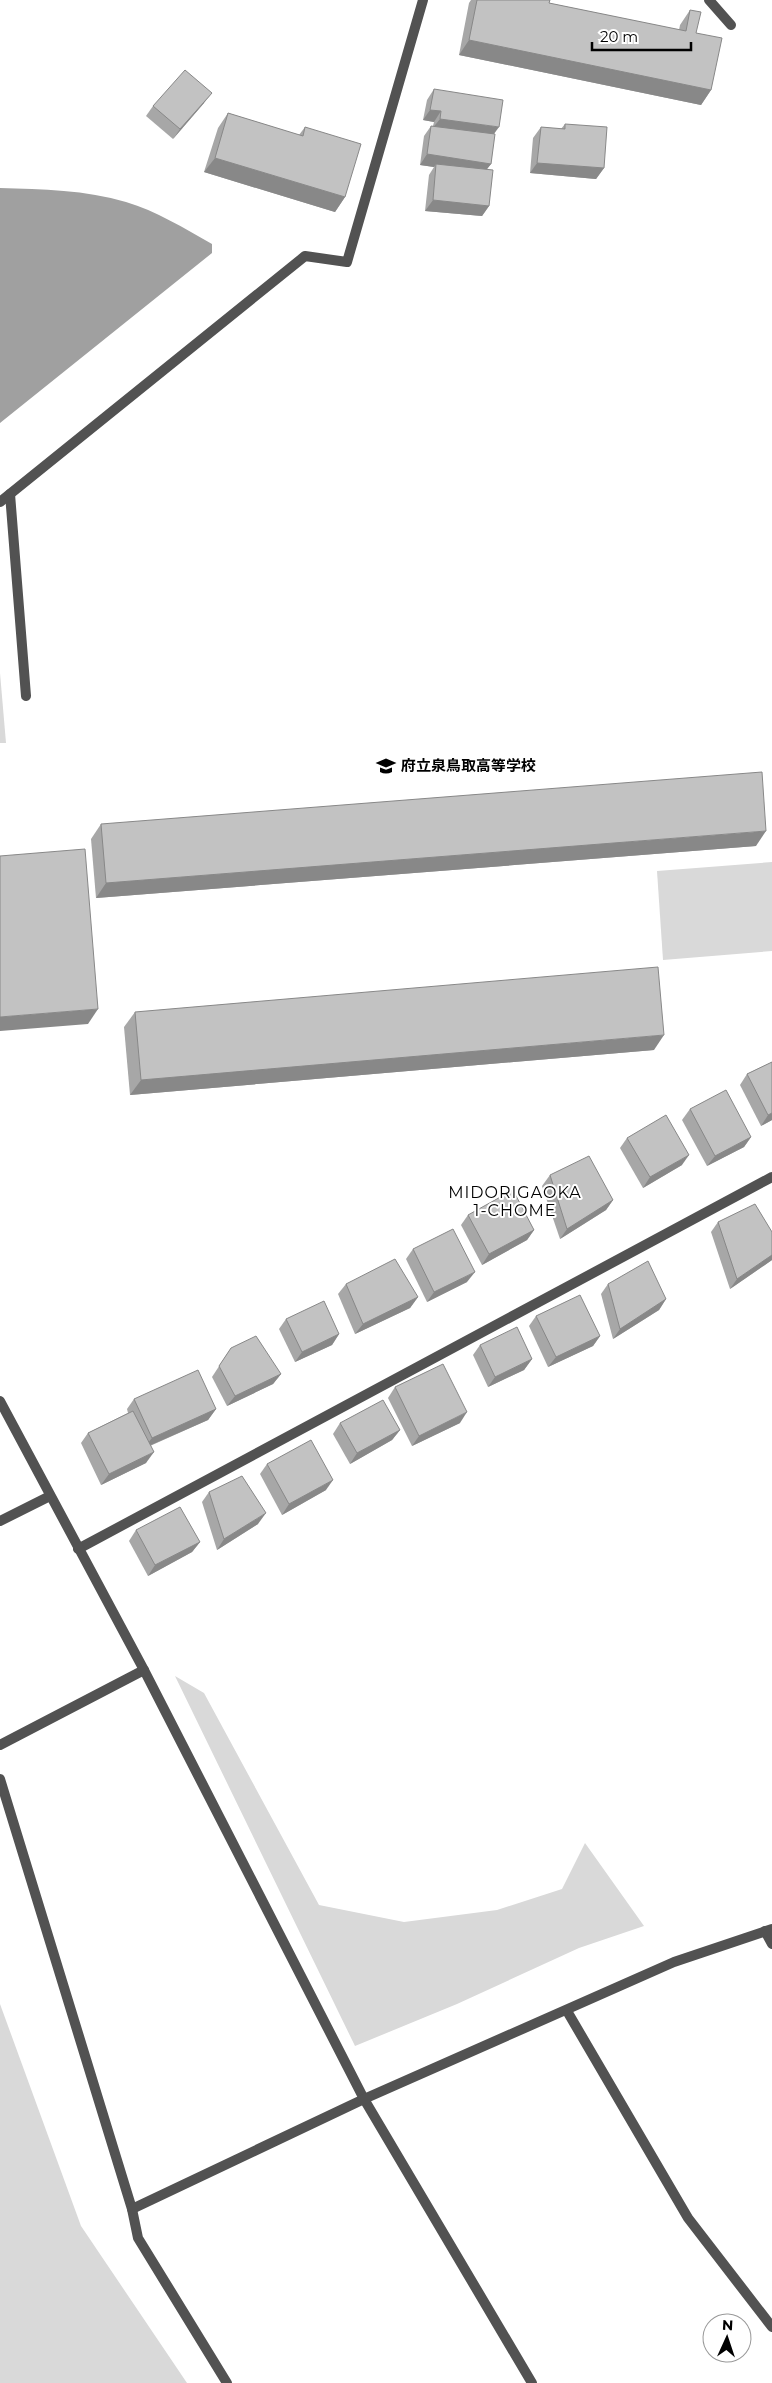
<svg xmlns="http://www.w3.org/2000/svg" width="772" height="2383" font-family="Montserrat,'Noto Sans JP',sans-serif">
  <rect width="100%" height="100%" fill="#fff"/>
  <g fill="#d9d9d9">
    <path d="M0 673 6 743H0Z"/>
    <path d="M772 862V951L663 960 657 871Z"/>
    <path d="M175 1676 204 1693 319 1905 404 1922 497 1910 562 1889 585 1843 644 1926 579 1948 457 2004 355 2046Z"/>
    <path d="M0 2004 81 2226 187 2383H0Z"/>
  </g>
  <path fill="#a0a0a0" d="M0 188C42 189 86 190 126 202 156 211 184 228 212 244V253L0 423Z"/>
  <g fill="none" stroke-linecap="round" stroke-linejoin="round">
    <g stroke="#525252" stroke-width="10">
      <path d="M709 0 731 25"/>
      <path d="M10 494 26 696"/>
      <path d="M0 502 305 256 347 262 423 0"/>
      <path d="M0 1521 50 1496"/>
      <path d="M78 1549 772 1177"/>
      <path d="M0 1745 144 1670"/>
      <path d="M0 1779 132 2209 138 2238 227 2383"/>
      <path d="M765 1931 772 1944"/>
      <path d="M567 2011 688 2218 772 2327"/>
      <path d="M364 2099 532 2383"/>
    </g>
    <g stroke="#525252" stroke-width="10">
      <path d="M0 1401 144 1670 364 2099"/>
      <path d="M132 2209 364 2099 674 1962 772 1929"/>
    </g>
  </g>
  <g fill="#a7a7a7">
    <path d="M471 0H550L549 3 679 30 680 25 690 10 711 90 701 105 459 55 469 3Z"/>
    <path d="M434 89 494 134 491 164 487 169 489 206 482 216 425 211 429 175 434 167 420 165 424 136 431 126H433L434 122 423 120 427 100Z"/>
    <path d="M204 103 173 139 146 116 153 106Z"/>
    <path d="M228 113 299 135 305 127 345 197 335 212 204 172 218 128Z"/>
    <path d="M565 124 604 168 596 179 530 173 533 138 541 127 561 129Z"/>
    <path d="M101 824 756 846 96 898 91 839Z"/>
    <path d="M135 1012 654 1050 130 1095 124 1027Z"/>
    <path d="M772 1062V1120L761 1126 740 1085 747 1074Z"/>
    <path d="M690 1109 751 1137 744 1147 707 1166 682 1120Z"/>
    <path d="M627 1138 682 1165 643 1188 620 1148Z"/>
    <path d="M550 1175 613 1200 606 1210 560 1239 542 1186Z"/>
    <path d="M468 1215 534 1230 527 1240 482 1265 461 1225Z"/>
    <path d="M718 1222 772 1232V1260L730 1289 711 1232Z"/>
    <path d="M413 1249 467 1282 427 1302 406 1259Z"/>
    <path d="M346 1284 418 1297 410 1308 355 1334 338 1294Z"/>
    <path d="M608 1284 666 1299 659 1310 613 1339 601 1294Z"/>
    <path d="M536 1316 600 1336 593 1346 548 1367 529 1326Z"/>
    <path d="M286 1319 339 1334 332 1345 295 1362 279 1329Z"/>
    <path d="M480 1345 532 1359 524 1370 488 1387 473 1355Z"/>
    <path d="M231 1348 281 1374 273 1384 227 1406 212 1377Z"/>
    <path d="M395 1387 460 1423 412 1446 388 1398Z"/>
    <path d="M134 1399 216 1409 208 1420 150 1446 146 1463 101 1485 81 1443 88 1433 128 1413 127 1409Z"/>
    <path d="M340 1423 400 1430 392 1440 350 1464 333 1434Z"/>
    <path d="M267 1464 326 1490 282 1515 260 1474Z"/>
    <path d="M209 1492 258 1524 217 1550 202 1502Z"/>
    <path d="M136 1530 200 1542 192 1552 148 1576 129 1541Z"/>
  </g>
  <g fill="#888">
    <path d="M469 40 711 90 701 105 459 55Z"/>
    <path d="M212 93 204 103 173 139 180 129Z"/>
    <path d="M430 110 441 111 434 122 423 120Z"/>
    <path d="M440 119 499 127 491 138 432 129Z"/>
    <path d="M427 154 491 164 483 174 436 164 434 167 420 165Z"/>
    <path d="M215 158 345 197 335 212 204 172Z"/>
    <path d="M537 163 604 168 596 179 530 173Z"/>
    <path d="M433 200 489 206 482 216 425 211Z"/>
    <path d="M766 831 756 846 96 898 106 883Z"/>
    <path d="M98 1009 88 1024 0 1031V1017Z"/>
    <path d="M664 1035 654 1050 130 1095 141 1080Z"/>
    <path d="M772 1113V1120L761 1126 768 1115Z"/>
    <path d="M751 1137 744 1147 707 1166 715 1156Z"/>
    <path d="M689 1155 682 1165 643 1188 650 1177Z"/>
    <path d="M613 1200 606 1210 560 1239 567 1229Z"/>
    <path d="M534 1230 527 1240 482 1265 489 1254Z"/>
    <path d="M772 1255V1260L730 1289 737 1279Z"/>
    <path d="M475 1272 467 1282 427 1302 434 1292Z"/>
    <path d="M418 1297 410 1308 355 1334 363 1324Z"/>
    <path d="M666 1299 659 1310 613 1339 620 1329Z"/>
    <path d="M339 1334 332 1345 295 1362 302 1352Z"/>
    <path d="M600 1336 593 1346 548 1367 556 1357Z"/>
    <path d="M532 1359 524 1370 488 1387 495 1377Z"/>
    <path d="M281 1374 273 1384 227 1406 235 1396Z"/>
    <path d="M216 1409 208 1420 144 1448 152 1438Z"/>
    <path d="M467 1412 460 1423 412 1446 419 1436Z"/>
    <path d="M400 1430 392 1440 350 1464 357 1453Z"/>
    <path d="M154 1452 146 1463 101 1485 109 1474Z"/>
    <path d="M333 1480 326 1490 282 1515 289 1504Z"/>
    <path d="M266 1513 258 1524 217 1550 224 1539Z"/>
    <path d="M200 1542 192 1552 148 1576 155 1565Z"/>
  </g>
  <g fill="#c2c2c2" stroke="#888">
    <path d="M477 0H550L549 3 686 31 690 10 701 12 696 33 722 38 711 90 469 40Z"/>
    <path d="M185 70 212 93 180 129 153 106Z"/>
    <path d="M434 89 503 100 499 127 440 119 441 111 430 110Z"/>
    <path d="M228 113 303 136 305 127 361 144 345 197 215 158Z"/>
    <path d="M565 124 607 127 604 168 537 163 541 127 565 129Z"/>
    <path d="M431 126 495 134 491 164 427 154Z"/>
    <path d="M436 164 493 170 489 206 433 200Z"/>
    <path d="M762 772 766 831 106 883 101 824Z"/>
    <path d="M85 849 98 1009 0 1017V856Z"/>
    <path d="M658 967 664 1035 141 1080 135 1012Z"/>
    <path d="M772 1062V1113L768 1115 747 1074Z"/>
    <path d="M726 1090 751 1137 715 1156 690 1109Z"/>
    <path d="M666 1115 689 1155 650 1177 627 1138Z"/>
    <path d="M589 1156 613 1200 567 1229 550 1175Z"/>
    <path d="M513 1190 534 1230 489 1254 468 1215Z"/>
    <path d="M755 1204 772 1232V1255L737 1279 718 1222Z"/>
    <path d="M453 1229 475 1272 434 1292 413 1249Z"/>
    <path d="M395 1259 418 1297 363 1324 346 1284Z"/>
    <path d="M648 1261 666 1299 620 1329 608 1284Z"/>
    <path d="M580 1295 600 1336 556 1357 536 1316Z"/>
    <path d="M324 1301 339 1334 302 1352 286 1319Z"/>
    <path d="M517 1327 532 1359 495 1377 480 1345Z"/>
    <path d="M256 1336 281 1374 235 1396 219 1366 231 1348Z"/>
    <path d="M443 1364 467 1412 419 1436 395 1387Z"/>
    <path d="M198 1370 216 1409 152 1438 134 1399Z"/>
    <path d="M383 1400 400 1430 357 1453 340 1423Z"/>
    <path d="M133 1411 154 1452 109 1474 88 1433Z"/>
    <path d="M311 1440 333 1480 289 1504 267 1464Z"/>
    <path d="M242 1476 266 1513 224 1539 209 1492Z"/>
    <path d="M180 1507 200 1542 155 1565 136 1530Z"/>
  </g>
  <defs>
    <g id="school-bare" transform="scale(1.5)"><path d="M0-5L7-2L0 1L-7-2ZM-4 1L0 2.5L4 1V4Q0 6-4 4Z" fill="#000" stroke="#fff" stroke-width="2.5" paint-order="stroke"/></g>
  </defs>
  <g fill-rule="evenodd">
    <use href="#school-bare" x="386" y="766"/>
  </g>
  <g text-anchor="middle" stroke-width="4" stroke-linejoin="round" paint-order="stroke">
    <g font-size="15" font-weight="bold" fill="#000" stroke="#fff" text-anchor="start">
      <text x="401" y="771">府立泉鳥取高等学校</text>
    </g>
    <g font-size="16" letter-spacing="1" fill="#000" stroke="#fff">
      <text x="515" y="1198">MIDORIGAOKA<tspan x="515" dy="18">1-CHOME</tspan></text>
    </g>
  </g>
  <g transform="translate(727 2338) rotate(3)"><circle r="24" fill="#ffffff" stroke="#999999"/>
  <path d="M0-4L9 19L0 12L-9 19Z" fill="#000000"/>
  <text y="-8" font-size="14" font-weight="bold" text-anchor="middle" fill="#000000">N</text>
  </g>
  <path d="M592 42v8h99v-8" fill="none" stroke="#000000" stroke-width="2.5"/>
  <text x="600" y="42" font-size="15" fill="#000000" stroke="#ffffff" stroke-width="4" paint-order="stroke">20 m</text>
</svg>
